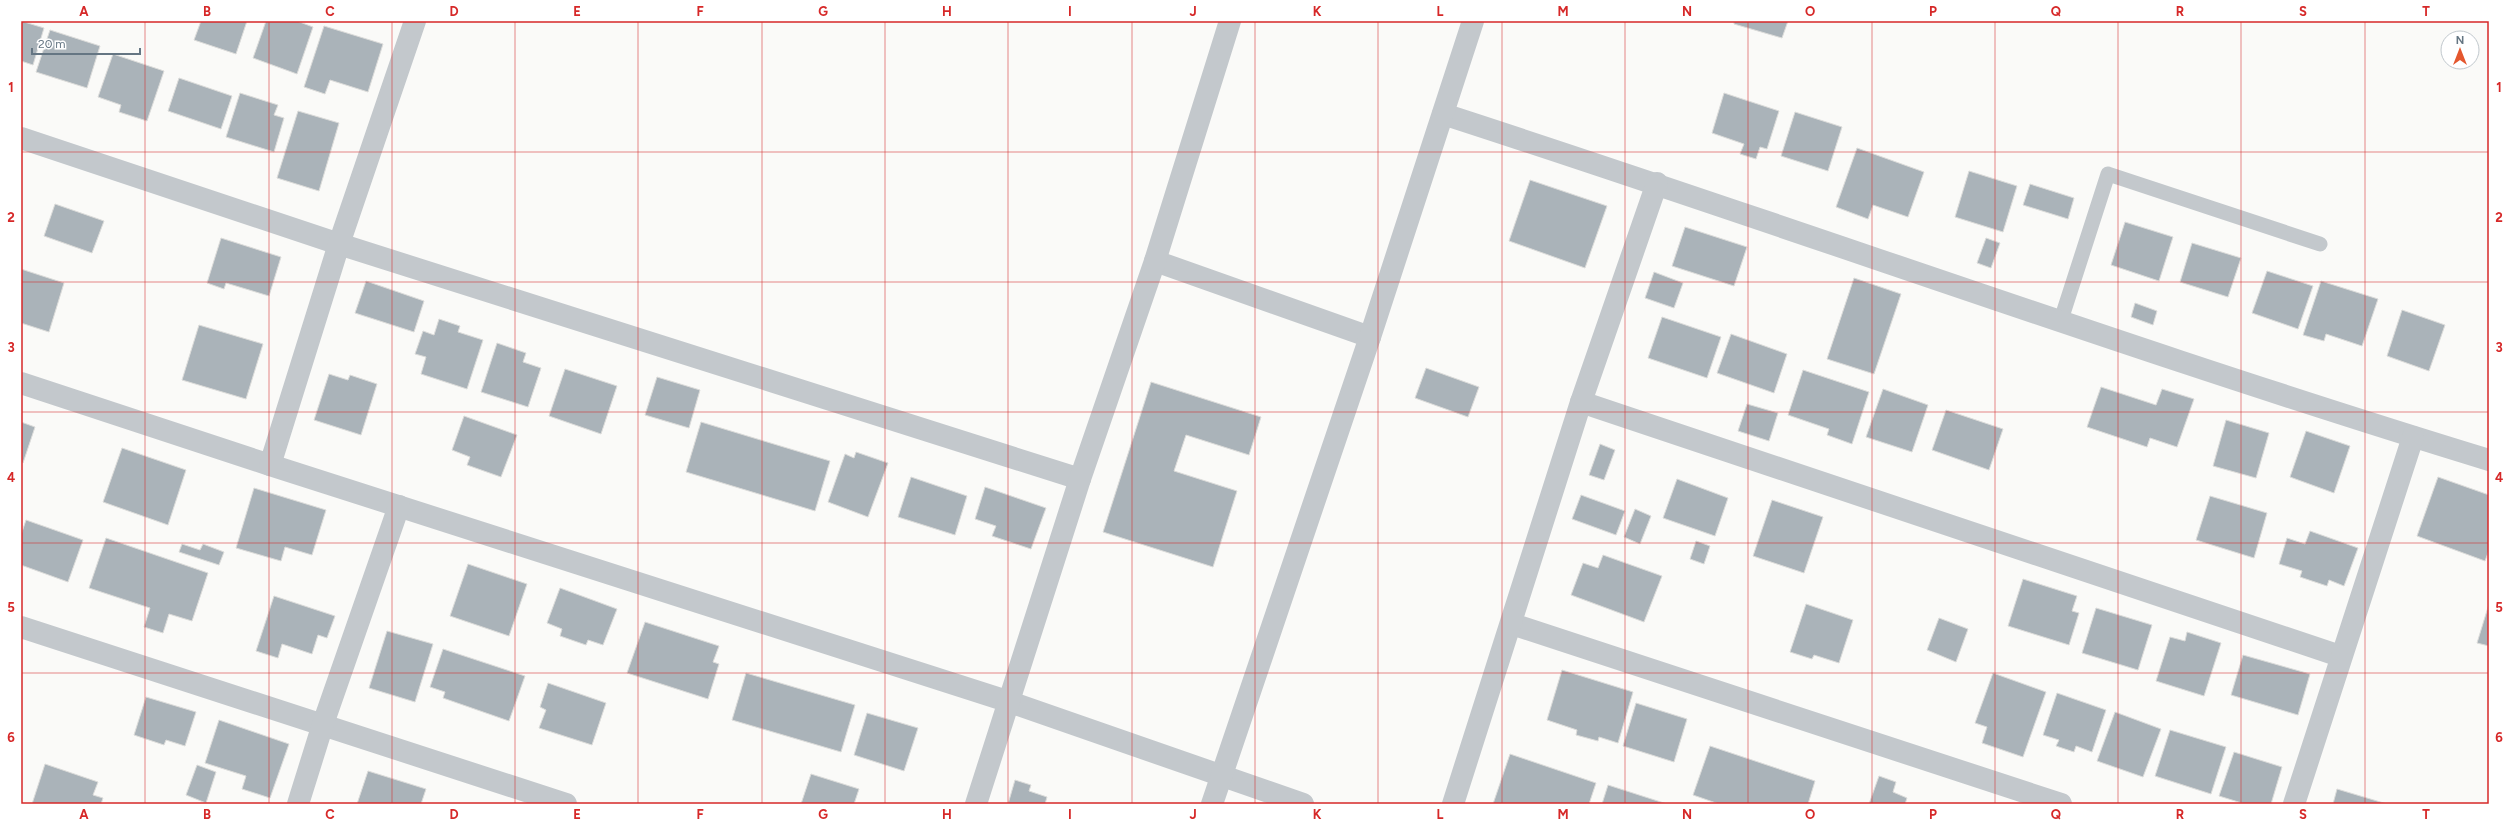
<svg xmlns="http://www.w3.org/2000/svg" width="2510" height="825" font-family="Figtree,sans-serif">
  <rect width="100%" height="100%" fill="#fafaf8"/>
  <g fill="#aab3b9" stroke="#dcdcda">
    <path d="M21 21 44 28 33 65 21 61Z"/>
    <path d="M201 21H247L236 54 194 40Z"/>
    <path d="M266 21H297L313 27 297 74 253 58Z"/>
    <path d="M1734 21H1788L1782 38 1734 24Z"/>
    <path d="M324 26 383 44 368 92 330 80 325 94 304 87Z"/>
    <path d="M50 30 100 46 87 88 36 72Z"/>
    <path d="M113 54 164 71 147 121 119 112 121 105 98 97Z"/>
    <path d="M179 78 232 96 221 129 168 111Z"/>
    <path d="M240 93 278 105 274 115 284 118 274 152 226 137Z"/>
    <path d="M1724 93 1779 111 1767 149 1760 147 1756 159 1740 154 1744 144 1712 133Z"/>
    <path d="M298 111 339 123 319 191 277 178Z"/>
    <path d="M1795 112 1842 127 1828 171 1781 156Z"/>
    <path d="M1857 148 1924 172 1908 217 1873 205 1868 219 1836 207Z"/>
    <path d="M1969 171 2017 186 2003 232 1955 217Z"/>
    <path d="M1530 180 1607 206 1585 268 1509 241Z"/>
    <path d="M2030 184 2074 198 2068 219 2023 205Z"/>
    <path d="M55 204 104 221 92 253 44 236Z"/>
    <path d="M2125 222 2173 237 2159 281 2111 265Z"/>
    <path d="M1685 227 1747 247 1734 286 1672 266Z"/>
    <path d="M221 238 281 257 269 296 226 283 224 289 207 283Z"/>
    <path d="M1986 238 2000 243 1991 268 1977 263Z"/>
    <path d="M2192 243 2241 258 2228 297 2180 282Z"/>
    <path d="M21 269 64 283 49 332 21 323Z"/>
    <path d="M2267 271 2313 286 2298 329 2252 313Z"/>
    <path d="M1654 272 1683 283 1674 308 1645 298Z"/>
    <path d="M1854 278 1901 294 1874 374 1827 359Z"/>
    <path d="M366 281 424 301 414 332 355 313Z"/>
    <path d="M2321 281 2378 299 2362 346 2326 334 2324 341 2303 335Z"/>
    <path d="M2135 303 2157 311 2153 325 2131 317Z"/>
    <path d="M2402 310 2445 325 2429 371 2387 356Z"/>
    <path d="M1662 317 1721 337 1707 378 1648 358Z"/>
    <path d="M439 319 460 326 458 332 483 340 467 389 421 374 426 357 415 354 423 331 434 335Z"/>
    <path d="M199 325 263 344 246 399 182 380Z"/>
    <path d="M1731 334 1787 354 1774 393 1717 373Z"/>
    <path d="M497 343 526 353 523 362 541 368 528 407 481 392Z"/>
    <path d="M1426 368 1479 387 1468 417 1415 398Z"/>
    <path d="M565 369 617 386 601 434 549 416Z"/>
    <path d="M1803 370 1869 392 1852 444 1827 435 1829 429 1788 415Z"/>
    <path d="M329 374 348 380 350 375 377 384 361 435 314 420Z"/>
    <path d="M657 377 700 390 689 428 645 415Z"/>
    <path d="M1151 382 1261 417 1249 455 1186 435 1174 471 1237 491 1213 567 1103 532Z"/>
    <path d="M2101 387 2156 405 2162 389 2194 399 2177 447 2150 438 2147 447 2087 427Z"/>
    <path d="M1883 389 1928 405 1912 452 1866 437Z"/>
    <path d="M1747 404 1778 413 1769 441 1738 431Z"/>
    <path d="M1946 410 2003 429 1989 470 1932 450Z"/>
    <path d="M464 416 517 435 501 477 467 465 470 457 452 450Z"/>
    <path d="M2226 420 2269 433 2256 478 2213 466Z"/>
    <path d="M21 422 35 427 23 463 21 462Z"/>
    <path d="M701 422 830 461 815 511 686 472Z"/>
    <path d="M2306 431 2350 446 2334 493 2290 477Z"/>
    <path d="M1600 444 1615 450 1604 480 1589 475Z"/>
    <path d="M122 448 186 470 168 525 103 502Z"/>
    <path d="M856 452 888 463 868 517 828 502 845 454 854 458Z"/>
    <path d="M911 477 967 496 955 535 898 517Z"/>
    <path d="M2438 477 2489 495V550L2485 561 2417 536Z"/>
    <path d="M1677 479 1728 498 1715 536 1663 518Z"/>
    <path d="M985 487 1046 508 1031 549 992 536 996 526 975 519Z"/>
    <path d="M254 488 326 510 312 555 285 547 281 561 236 548Z"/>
    <path d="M1581 495 1625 511 1616 535 1572 519Z"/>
    <path d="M2210 496 2267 513 2254 558 2196 540Z"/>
    <path d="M1772 500 1823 517 1804 573 1753 556Z"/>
    <path d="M1635 509 1651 516 1640 544 1624 537Z"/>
    <path d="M26 520 83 540 68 582 21 565V535Z"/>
    <path d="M2310 531 2358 548 2344 586 2329 580 2327 586 2300 577 2302 571 2279 564 2287 538 2305 544Z"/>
    <path d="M106 538 208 573 192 621 169 614 163 633 144 627 150 608 89 588Z"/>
    <path d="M1696 541 1710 546 1704 564 1690 559Z"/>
    <path d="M182 544 200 550 203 544 224 552 219 565 179 552Z"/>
    <path d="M1603 555 1662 576 1644 622 1571 595 1583 563 1598 568Z"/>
    <path d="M468 564 527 584 509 636 450 616Z"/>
    <path d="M2023 579 2077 596 2072 611 2079 613 2069 645 2008 626Z"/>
    <path d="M560 588 617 609 603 645 588 640 586 645 560 636 562 629 547 623Z"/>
    <path d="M274 596 335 616 327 638 318 635 312 654 282 644 278 658 256 651Z"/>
    <path d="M1806 604 1853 620 1839 663 1814 655 1812 659 1790 652Z"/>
    <path d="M2489 604V646L2477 643Z"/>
    <path d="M2096 608 2152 625 2138 670 2082 653Z"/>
    <path d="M1939 618 1968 629 1956 662 1927 650Z"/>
    <path d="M645 622 719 646 713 662 719 664 708 699 627 673Z"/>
    <path d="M387 631 433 644 415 702 369 688Z"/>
    <path d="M2187 632 2221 643 2204 696 2156 681 2170 637 2185 641Z"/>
    <path d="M443 649 525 676 509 721 443 698 445 692 430 687Z"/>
    <path d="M2243 655 2310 674 2298 715 2231 695Z"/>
    <path d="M1562 670 1633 692 1618 743 1599 737 1598 741 1576 735 1577 730 1547 720Z"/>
    <path d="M746 673 855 705 841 752 732 720Z"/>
    <path d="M1993 673 2046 692 2023 757 1982 743 1987 727 1975 723Z"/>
    <path d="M548 683 606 703 592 745 539 728 546 710 540 707Z"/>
    <path d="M2057 693 2106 710 2092 752 2076 746 2074 752 2056 746 2059 740 2043 735Z"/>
    <path d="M146 697 196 712 185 746 166 740 164 745 134 735Z"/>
    <path d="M1636 703 1687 719 1674 762 1623 746Z"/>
    <path d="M2115 712 2161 729 2143 777 2097 761Z"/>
    <path d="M867 713 918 728 904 771 854 755Z"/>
    <path d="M219 720 289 744 270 798 242 789 246 776 205 763Z"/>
    <path d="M2170 730 2226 747 2211 794 2155 776Z"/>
    <path d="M1710 746 1815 781 1808 804H1719L1693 795Z"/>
    <path d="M2234 752 2282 767 2271 804H2245L2219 796Z"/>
    <path d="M1510 754 1596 783 1589 804H1493Z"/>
    <path d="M45 764 98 782 93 795 103 798 101 804H32Z"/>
    <path d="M197 765 216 772 206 803 186 795Z"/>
    <path d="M368 771 426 789 421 804H357Z"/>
    <path d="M811 774 859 789 854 804H801Z"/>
    <path d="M1879 776 1896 782 1893 792 1907 798 1905 804H1869Z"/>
    <path d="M1015 780 1031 785 1029 791 1047 797 1045 804H1008Z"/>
    <path d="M1608 785 1667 804H1602Z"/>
    <path d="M2337 789 2387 804H2333Z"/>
  </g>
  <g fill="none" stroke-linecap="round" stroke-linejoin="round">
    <path stroke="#c3c8cc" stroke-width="15" d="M2060 323 2108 174 2320 244"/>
    <g stroke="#c3c8cc" stroke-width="22">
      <path d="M1443 114C1793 227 2138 353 2489 460"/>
      <path d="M21 138 339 244 1080 479"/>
      <path d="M1155 261 1370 337"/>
      <path d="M21 383 270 465 1010 702 1303 804"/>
      <path d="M1581 402 2340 656"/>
      <path d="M270 465 339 244 415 21"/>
      <path d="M1512 624 2061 804"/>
      <path d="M21 627 566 804"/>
      <path d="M298 804 323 724 399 506"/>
      <path d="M976 804 1080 479 1155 261 1230 21"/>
      <path d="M1453 804 1581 402 1657 183"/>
      <path d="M2294 804 2413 437"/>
    </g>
    <path stroke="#c3c8cc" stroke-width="22" d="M1212 804 1370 337 1473 21"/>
  </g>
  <path fill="none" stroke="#d62828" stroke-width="1" stroke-opacity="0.55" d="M145 21V804M269 21V804M392 21V804M515 21V804M638 21V804M762 21V804M885 21V804M1008 21V804M1132 21V804M1255 21V804M1378 21V804M1502 21V804M1625 21V804M1748 21V804M1872 21V804M1995 21V804M2118 21V804M2241 21V804M2365 21V804M21 152H2489M21 282H2489M21 412H2489M21 543H2489M21 673H2489"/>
  <rect width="2510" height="825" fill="none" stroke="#ffffff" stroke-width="44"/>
  <g transform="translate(2460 50)"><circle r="19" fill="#ffffff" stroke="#c1c8cd"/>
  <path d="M0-3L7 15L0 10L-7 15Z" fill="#e4572e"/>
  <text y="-6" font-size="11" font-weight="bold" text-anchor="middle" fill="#657683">N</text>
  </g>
  <path d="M32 48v6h108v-6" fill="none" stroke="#657683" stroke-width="2"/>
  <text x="38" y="48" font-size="12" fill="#657683" stroke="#ffffff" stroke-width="3" paint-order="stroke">20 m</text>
  <rect x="22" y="22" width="2466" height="781" fill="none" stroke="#d62828" stroke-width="1.5"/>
  <g font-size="13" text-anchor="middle" font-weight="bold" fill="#d62828">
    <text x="84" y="16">A</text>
    <text x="207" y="16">B</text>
    <text x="330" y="16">C</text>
    <text x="454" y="16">D</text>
    <text x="577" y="16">E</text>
    <text x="700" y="16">F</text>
    <text x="823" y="16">G</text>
    <text x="947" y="16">H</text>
    <text x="1070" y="16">I</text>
    <text x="1193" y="16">J</text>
    <text x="1317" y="16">K</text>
    <text x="1440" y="16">L</text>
    <text x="1563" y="16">M</text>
    <text x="1687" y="16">N</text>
    <text x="1810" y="16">O</text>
    <text x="1933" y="16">P</text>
    <text x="2056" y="16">Q</text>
    <text x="2180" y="16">R</text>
    <text x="2303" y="16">S</text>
    <text x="2426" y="16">T</text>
    <text x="11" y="92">1</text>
    <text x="2499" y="92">1</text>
    <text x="11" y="222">2</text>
    <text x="2499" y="222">2</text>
    <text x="11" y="352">3</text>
    <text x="2499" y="352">3</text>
    <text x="11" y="482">4</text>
    <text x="2499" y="482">4</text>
    <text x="11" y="612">5</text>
    <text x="2499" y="612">5</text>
    <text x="11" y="742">6</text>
    <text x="2499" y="742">6</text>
    <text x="84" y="819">A</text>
    <text x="207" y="819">B</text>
    <text x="330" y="819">C</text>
    <text x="454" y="819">D</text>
    <text x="577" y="819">E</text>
    <text x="700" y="819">F</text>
    <text x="823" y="819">G</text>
    <text x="947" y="819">H</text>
    <text x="1070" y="819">I</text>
    <text x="1193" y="819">J</text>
    <text x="1317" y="819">K</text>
    <text x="1440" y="819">L</text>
    <text x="1563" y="819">M</text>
    <text x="1687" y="819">N</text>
    <text x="1810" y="819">O</text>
    <text x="1933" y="819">P</text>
    <text x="2056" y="819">Q</text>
    <text x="2180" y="819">R</text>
    <text x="2303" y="819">S</text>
    <text x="2426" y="819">T</text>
  </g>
</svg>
